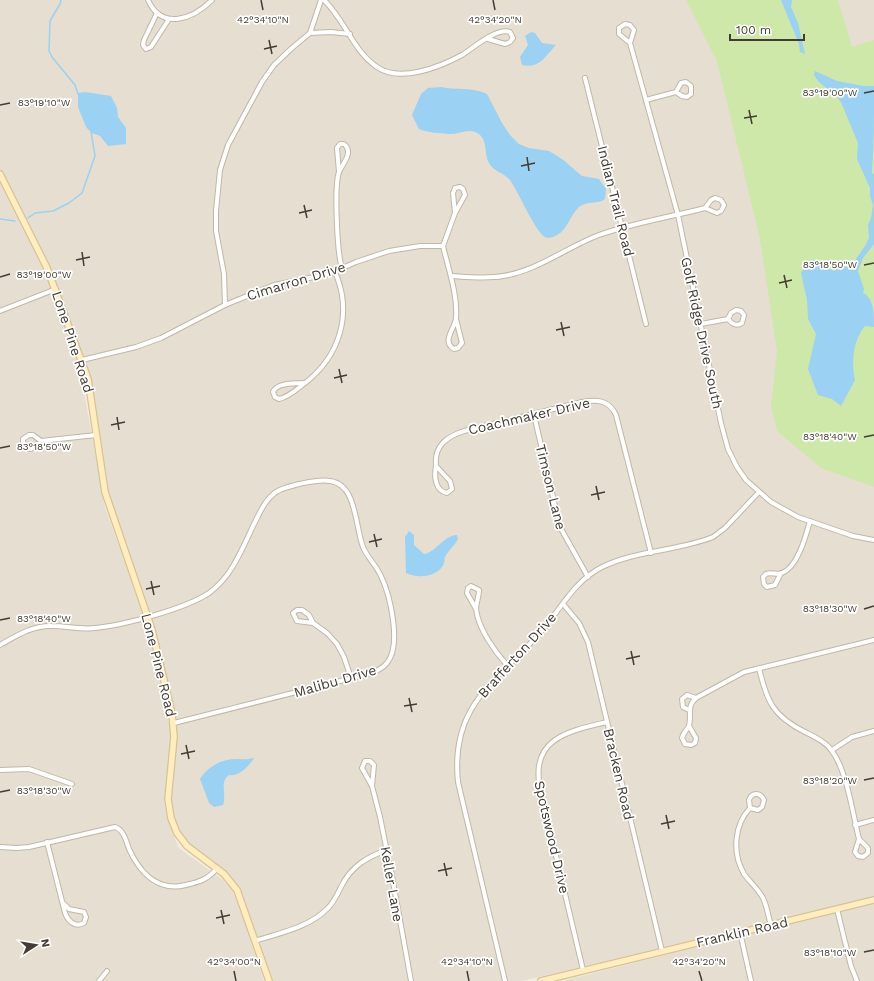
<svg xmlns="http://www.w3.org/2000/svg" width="874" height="981" font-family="'Work Sans',sans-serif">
  <rect width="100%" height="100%" fill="#f2ede2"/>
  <g fill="#e6ded0">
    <path d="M0 0H874V897L522 981H272L239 887 225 871 200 854 184 839 175 821 171 800 177 730 174 712 156 631 111 505 101 456 92 390 83 356 44 255 0 169Z"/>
    <path d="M0 183 43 266 79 364 105 507 152 639 171 734 164 800 167 818 179 848 223 880 232 889 241 911 264 981H0Z"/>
    <path d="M874 903V981H562L796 922Z"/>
  </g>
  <path fill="#cde8a9" d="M686 0H838L852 47 874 40V487L821 468 777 431 771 406 777 351 760 239 717 61Z"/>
  <g fill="#9bd1f2">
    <path d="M781 0H792L791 7 798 23 805 54 800 52 799 44Z"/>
    <path d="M531 32 535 33 542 43 556 45C545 56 540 69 522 65L520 57 528 45 525 36Z"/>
    <path d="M815 71 837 81 864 86H874C874 115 874 145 872 173L874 174V244L863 258 858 271 864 289 863 293C874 298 874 314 874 327L865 326C853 340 851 362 855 380L841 406 832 399 818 395 808 369 816 334 808 319 807 300 801 273 811 259 834 271 841 266 848 267 853 263 865 246 869 238 868 225 871 218 873 205 870 196V188L857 159 858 143 841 102 836 96 818 81 814 75Z"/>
    <path d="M441 87C456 90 473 87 487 94L502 123 510 135 519 144 529 148 549 151 562 159 582 176 599 179 606 189 605 199C598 205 587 200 579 207 570 215 568 229 557 235 554 237 548 239 545 237 536 233 518 191 510 180 503 172 494 172 489 163 484 154 488 141 479 134 470 127 460 134 450 134 440 133 428 133 419 129L412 115 421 94 428 88Z"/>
    <path d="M85 92 111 96 117 108 118 117 126 128V144L108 146 100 136 92 133 86 127 78 107V93Z"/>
    <path d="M409 531 414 535V545L424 554C437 552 442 536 457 535L458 539C454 546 448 551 445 557 444 558 445 561 444 563 439 577 417 579 406 573L405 537Z"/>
    <path d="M253 758H254C249 766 239 777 229 775 219 782 227 795 223 805L214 807 209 803 200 779C208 766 222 759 237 759 244 759 247 760 253 758Z"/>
  </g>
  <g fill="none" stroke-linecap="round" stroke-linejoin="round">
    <g stroke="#9bd1f2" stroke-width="1.5">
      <path d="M61 0 60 4 50 21 49 51 52 57 75 85 78 94"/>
      <path d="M28 218 35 213 53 211 69 203 82 193 95 156 91 131"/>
      <path d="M0 219 15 221"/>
    </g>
    <g stroke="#c0b7a8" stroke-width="6">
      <g id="street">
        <path d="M148 0C162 31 193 19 212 0"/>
        <path d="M324 0C345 20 353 51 377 67 400 83 440 67 462 55 473 48 497 27 510 32L513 38 510 42 505 44 488 39"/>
        <path d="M157 13 144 40 143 45 146 49 151 47 169 19"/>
        <path d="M310 33 321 0"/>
        <path d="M630 43 634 30 630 25 625 24 619 28V34L630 43 678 215 721 423 728 449 737 467 746 480 771 502 798 517 853 536 874 540"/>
        <path d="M585 78 646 324"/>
        <path d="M646 100 676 92 682 96 687 97 691 94V86L686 82 681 83 676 92"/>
        <path d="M339 172 337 148 340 144H344C354 152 343 163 339 172 334 186 337 253 342 268"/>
        <path d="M443 246C448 268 458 295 456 318 455 329 441 341 454 349L458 348 462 343 456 319"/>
        <path d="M443 246 455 213 465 195 463 189 460 187 455 188 453 193 455 213"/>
        <path d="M452 276C468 277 487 279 503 276 537 271 567 247 599 235 633 223 670 217 705 208L717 213 721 211 724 205 721 200 715 198 711 200 705 208"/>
        <path d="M225 305 224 274 216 231V211L220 170 228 145 262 82 274 65 292 48 310 33 331 32 350 34"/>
        <path d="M0 311 56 289"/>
        <path d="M701 324 728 319C732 324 736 327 742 323L744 315 741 311 736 310 731 313 728 319"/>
        <path d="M82 360 136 347 161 338 225 305 274 285 329 274 356 262 389 251 420 246H443"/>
        <path d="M304 383C295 384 277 382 273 392L275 397 279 399C289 397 297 389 305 383 340 356 353 313 335 272"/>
        <path d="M534 415 560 527 588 577"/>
        <path d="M41 441 33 435H29L23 439V443L26 448 31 449 41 441 96 435"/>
        <path d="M436 466C434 476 435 491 447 493L452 489 450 481 436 466C434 446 446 437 464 431L582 402C597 399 609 400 616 415L651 553"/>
        <path d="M781 573 775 585 767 587 764 584 763 577 766 574C771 572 777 575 782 573 798 567 806 535 810 521"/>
        <path d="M563 604 579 623 588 642 662 951"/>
        <path d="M476 609 467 593 468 588 471 586 479 590C479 597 476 603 476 609 478 628 495 652 507 665"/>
        <path d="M313 623 297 621 293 613 297 610H302L309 615 313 623 327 633 337 644 344 657 351 678"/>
        <path d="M0 645C16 636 33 625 52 626 67 626 81 630 96 628 124 625 185 609 209 593 233 576 243 546 256 520 261 510 266 499 276 492 282 488 292 486 299 484 309 482 320 479 330 481 357 484 355 527 363 547 367 557 376 565 381 576 390 595 402 645 387 663 382 669 375 672 368 674L174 723"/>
        <path d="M759 668C767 702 773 716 805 732 815 737 826 742 832 751 847 771 853 815 859 839"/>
        <path d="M689 710 683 707 682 699 687 695 696 698"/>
        <path d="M689 726 696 738 695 743 691 745 685 744 682 738C683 733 687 730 689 726 692 715 686 707 696 698L744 672 874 640"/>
        <path d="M832 750 852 737 874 731"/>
        <path d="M0 770 29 769 72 784"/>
        <path d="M372 786 374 765 370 761H365L362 768 372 786 380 817 392 876 411 981"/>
        <path d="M750 808 749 800C752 792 760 792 764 800L762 807 758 810 750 808C734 825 732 853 744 874 750 882 758 889 763 898 767 906 768 916 771 925"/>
        <path d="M855 825 874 820"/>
        <path d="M859 839 868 848V853L863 857 858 856 855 852Z"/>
        <path d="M47 842 65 913C68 921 75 928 84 923L86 917 84 912 69 909 63 903"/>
        <path d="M0 847 17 848 29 847 115 827C124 830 126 841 129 849 140 873 158 892 186 885 199 882 209 879 217 868"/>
        <path d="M837 909 851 966 857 981"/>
        <path d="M740 932 751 981"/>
        <path d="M255 941C280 933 310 927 328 908 334 902 338 893 342 885 352 866 367 857 387 850"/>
        <path d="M583 970 540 788C530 738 569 731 607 722"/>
        <path d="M99 981 107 971"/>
        <path d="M505 981 458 782C450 705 496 682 540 633 560 610 574 581 602 567 637 550 678 551 713 537L725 528 759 492"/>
      </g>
    </g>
    <g stroke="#d7c292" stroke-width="8">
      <g id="secondary">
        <path d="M0 174 47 268 88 379 105 492 152 630 172 714 174 737 168 799 171 818 177 833 187 846 224 874 237 890 269 981"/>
        <path d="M541 981 874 900"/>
      </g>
    </g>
    <use href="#street" stroke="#fff" stroke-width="4"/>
    <use href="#secondary" stroke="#ffedbf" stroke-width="5.5"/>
  </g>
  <path fill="none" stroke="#433c33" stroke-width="1.5" d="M261 0 263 10M493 0 495 10M269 40 272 54M264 49 277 46M864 93 874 91M0 105 10 103M749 110 752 124M744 118 757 116M527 157 529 171M521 166 535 163M304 205 307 218M299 213 312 210M82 252 84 266M76 260 90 257M864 265 874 263M784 275 787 288M0 277 10 274M779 283 792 280M561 322 564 336M556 330 570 327M339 369 342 383M334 378 347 375M117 417 119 430M111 425 125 422M864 437 874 435M0 448 10 446M596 486 599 500M591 495 605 492M374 534 377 547M369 542 382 539M151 581 154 595M146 589 160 586M864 609 874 606M0 620 10 618M631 651 634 665M626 659 640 656M409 698 412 712M404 706 417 704M186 745 189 759M181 754 195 751M864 780 874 778M0 792 10 790M666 815 669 829M661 824 675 821M444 863 447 876M438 871 452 868M221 910 224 924M216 918 230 915M864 952 874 950M234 971 236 981M467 971 469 981M699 971 702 981"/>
  <g text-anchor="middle" stroke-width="3.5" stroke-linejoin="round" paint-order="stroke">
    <g font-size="14" fill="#433c33" stroke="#fff">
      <text transform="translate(616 201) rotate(76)" y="5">Indian Trail Road</text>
      <text transform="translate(296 281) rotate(-17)" y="5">Cimarron Drive</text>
      <text transform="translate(702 333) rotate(78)" y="5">Golf Ridge Drive South</text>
      <text transform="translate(73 342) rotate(72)" y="5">Lone Pine Road</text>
      <text transform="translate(529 416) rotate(-13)" y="5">Coachmaker Drive</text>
      <text transform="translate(551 487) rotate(76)" y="5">Timson Lane</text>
      <text transform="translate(517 655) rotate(-48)" y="5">Brafferton Drive</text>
      <text transform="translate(159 665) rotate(76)" y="5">Lone Pine Road</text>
      <text transform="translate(335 681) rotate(-16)" y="5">Malibu Drive</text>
      <text transform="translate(619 774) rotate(77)" y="5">Bracken Road</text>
      <text transform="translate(552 837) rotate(77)" y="5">Spotswood Drive</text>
      <text transform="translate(392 884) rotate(80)" y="5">Keller Lane</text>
      <text transform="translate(742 932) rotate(-13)" y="5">Franklin Road</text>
    </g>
  </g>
  <g font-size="10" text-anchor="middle" fill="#433c33" stroke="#fff" stroke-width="3.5" stroke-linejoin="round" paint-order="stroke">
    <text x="263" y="23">42°34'10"N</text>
    <text x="495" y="23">42°34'20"N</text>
    <text x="830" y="96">83°19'00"W</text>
    <text x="44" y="106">83°19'10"W</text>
    <text x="830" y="268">83°18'50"W</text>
    <text x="44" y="278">83°19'00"W</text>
    <text x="830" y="440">83°18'40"W</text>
    <text x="44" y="450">83°18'50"W</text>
    <text x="830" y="612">83°18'30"W</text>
    <text x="44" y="622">83°18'40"W</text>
    <text x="830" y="784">83°18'20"W</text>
    <text x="44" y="794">83°18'30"W</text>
    <text x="830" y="956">83°18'10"W</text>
    <text x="234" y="965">42°34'00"N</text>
    <text x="467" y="965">42°34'10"N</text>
    <text x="699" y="965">42°34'20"N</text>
  </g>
  <g transform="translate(36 945) rotate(78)" stroke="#ffffff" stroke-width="3" paint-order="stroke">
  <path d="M0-3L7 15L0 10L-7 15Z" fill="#433c33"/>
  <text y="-6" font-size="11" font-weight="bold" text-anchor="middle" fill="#433c33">N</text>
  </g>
  <path d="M730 34v6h74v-6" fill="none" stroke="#433c33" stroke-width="2"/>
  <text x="736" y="34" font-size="12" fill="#433c33" stroke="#ffffff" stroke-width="3" paint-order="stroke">100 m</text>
</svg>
